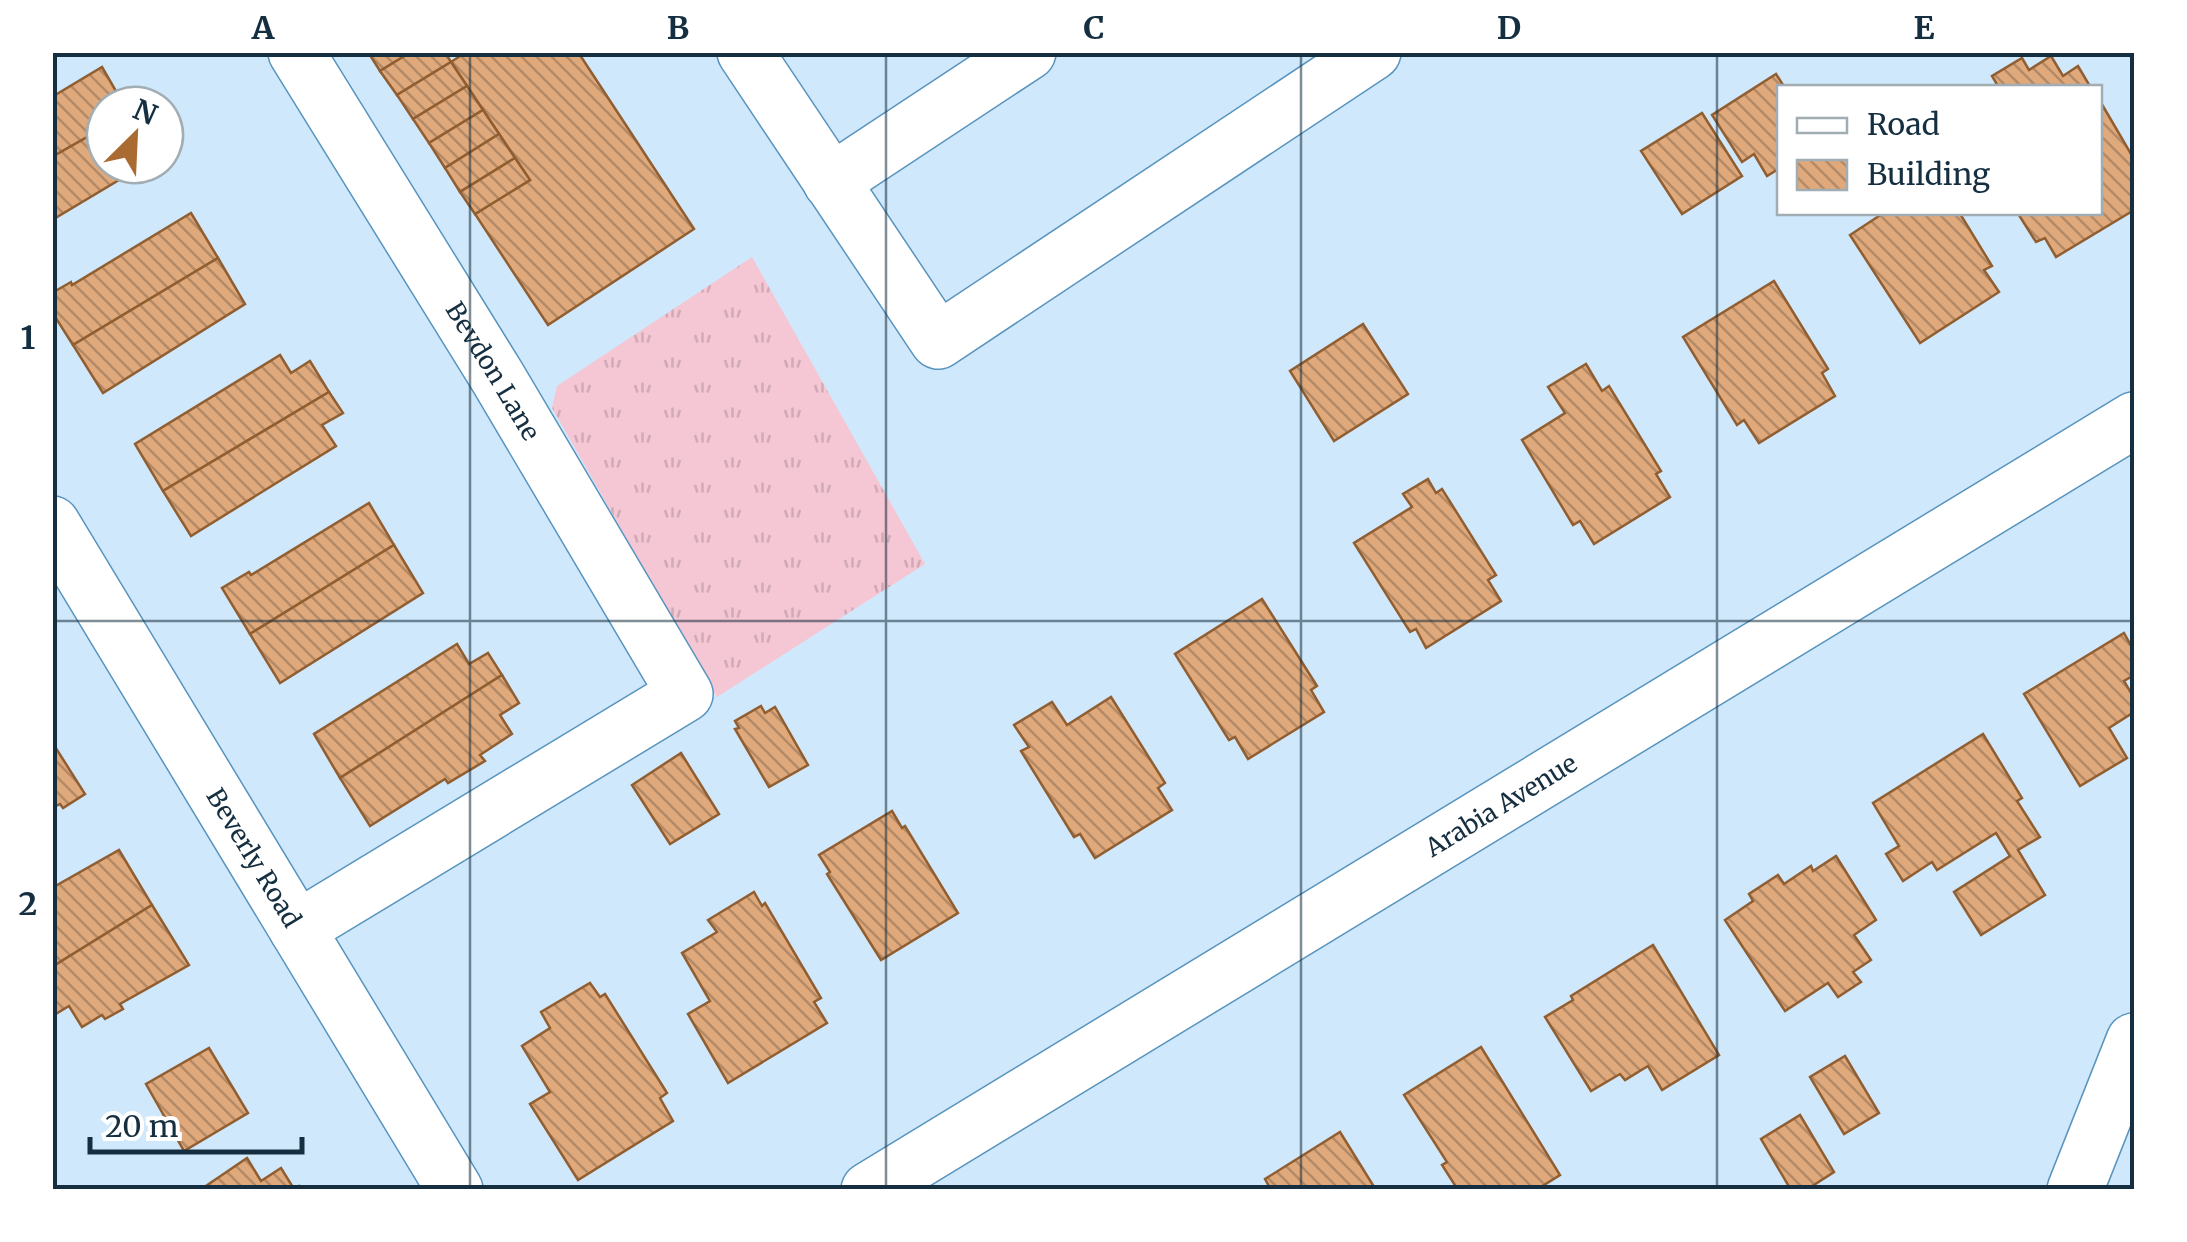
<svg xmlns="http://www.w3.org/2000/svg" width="2187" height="1242" font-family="Merriweather,serif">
  <defs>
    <pattern id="grass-tufts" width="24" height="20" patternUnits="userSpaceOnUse" patternTransform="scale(2.5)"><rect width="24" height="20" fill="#f5c6d3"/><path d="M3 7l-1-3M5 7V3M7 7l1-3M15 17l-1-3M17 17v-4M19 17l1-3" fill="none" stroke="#d1aab6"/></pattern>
    <pattern id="building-back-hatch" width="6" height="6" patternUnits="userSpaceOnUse" patternTransform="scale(2.5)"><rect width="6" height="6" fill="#e0a97b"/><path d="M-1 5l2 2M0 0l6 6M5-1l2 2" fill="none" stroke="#b48a66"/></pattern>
  </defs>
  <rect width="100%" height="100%" fill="#d0e8fb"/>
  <path fill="url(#grass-tufts)" d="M752 257 925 564 717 697 552 408 557 386Z"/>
  <g fill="url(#building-back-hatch)" stroke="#905e31" stroke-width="2.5">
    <path d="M368 52H411L380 71Z"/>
    <path d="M411 52H445L451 62 397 95 380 71Z"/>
    <path d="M466 52H578L694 229 548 325 475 214 530 180 451 62Z"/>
    <path d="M2051 56 2063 76 2078 66 2091 88H1999L1992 76 2022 58 2029 70Z"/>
    <path d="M451 62 467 86 413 119 397 95Z"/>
    <path d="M102 67 124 105H105V127L52 157V97Z"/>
    <path d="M1776 74 1785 88H1780V168L1767 176 1754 154 1742 162 1712 115Z"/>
    <path d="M467 86 483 110 429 143 413 119Z"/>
    <path d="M2100 101 2134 159V210L2056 257 2045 238 2036 242 2017 212H2100Z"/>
    <path d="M483 110 499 134 445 168 429 143Z"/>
    <path d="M1702 113 1742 176 1682 214 1641 151Z"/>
    <path d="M105 127V165H144L52 220V157Z"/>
    <path d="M499 134 515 158 460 192 445 168Z"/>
    <path d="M515 158 530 180 475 214 460 192Z"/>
    <path d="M1885 212H1959L1992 266 1984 270 1999 292 1920 343 1850 235Z"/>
    <path d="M191 213 218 258 73 345 52 312V293L71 282 72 285Z"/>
    <path d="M218 258 245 304 103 393 73 345Z"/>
    <path d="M1774 281 1828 369 1822 373 1835 396 1759 443 1744 420 1737 425 1683 337Z"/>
    <path d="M1363 324 1408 394 1334 441 1290 371Z"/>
    <path d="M280 355 291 373 310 361 329 392 163 491 135 444Z"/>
    <path d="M1586 364 1602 391 1609 386 1661 471 1656 474 1670 497 1594 544 1580 521 1573 525 1522 440 1565 413 1548 387Z"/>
    <path d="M329 392 343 413 322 425 336 446 191 536 163 491Z"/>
    <path d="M1428 479 1436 493 1442 489 1496 575 1488 580 1501 601 1426 648 1416 629 1410 632 1354 543 1412 507 1403 494Z"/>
    <path d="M369 503 394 545 250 634 222 588 249 572 251 575Z"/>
    <path d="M394 545 423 593 280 683 250 634Z"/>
    <path d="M1262 599 1317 686 1311 690 1324 712 1248 759 1235 737 1229 740 1175 654Z"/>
    <path d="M2124 633 2134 651V675L2124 681 2134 698V712L2109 728 2127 758 2080 786 2024 694Z"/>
    <path d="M457 644 469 664 488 653 502 675 340 778 314 734Z"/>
    <path d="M502 675 519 703 500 715 512 734 480 755 485 761 448 783 445 779 370 826 340 778Z"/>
    <path d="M1111 697 1165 783 1158 788 1172 810 1095 858 1080 834 1074 837 1021 751 1029 747 1014 725 1052 702 1067 725Z"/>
    <path d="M761 706 765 713 775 707 808 765 769 787 735 729 739 728 735 721Z"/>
    <path d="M1983 734 2022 798 2017 801 2040 837 2018 850 2045 895 1981 935 1954 892 2010 856 1996 833 1937 870 1932 862 1903 881 1886 854 1899 846 1873 803Z"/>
    <path d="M52 742 85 794 63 808 60 804 52 808Z"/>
    <path d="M681 753 719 814 670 844 632 785Z"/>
    <path d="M892 811 902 828 905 826 958 913 881 960 827 874 830 872 819 855Z"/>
    <path d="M119 850 152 905 52 967V888Z"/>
    <path d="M1836 856 1876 920 1854 935 1871 960 1853 972 1861 982 1838 997 1828 983 1785 1011 1725 920 1753 901 1749 894 1778 875 1784 884 1811 866 1813 871Z"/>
    <path d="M754 892 762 906 765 903 821 998 814 1002 827 1023 728 1083 688 1014 710 1001 682 953 717 932 708 920Z"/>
    <path d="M152 905 189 965 120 1004 123 1009 105 1019 102 1015 82 1027 69 1006 54 1015 52 967Z"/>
    <path d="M1653 945 1719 1055 1662 1090 1648 1066 1625 1080 1620 1074 1591 1091 1545 1017 1573 1000 1571 996Z"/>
    <path d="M590 983 600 997 605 994 667 1093 660 1098 673 1121 578 1180 530 1104 550 1092 522 1046 550 1028 541 1012Z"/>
    <path d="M1481 1047 1560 1175 1536 1190H1458L1442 1165 1447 1162 1404 1095Z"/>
    <path d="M209 1048 248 1113 184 1151 146 1084Z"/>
    <path d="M1845 1056 1879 1113 1844 1134 1810 1077Z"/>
    <path d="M1800 1115 1834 1172 1806 1190H1791L1761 1139Z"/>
    <path d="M1340 1132 1376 1190H1271L1265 1179Z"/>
    <path d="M247 1158 261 1181 281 1168 294 1189 299 1186 301 1190H200Z"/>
  </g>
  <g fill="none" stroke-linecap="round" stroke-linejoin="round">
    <g stroke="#5894be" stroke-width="58">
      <g id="minor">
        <path id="s1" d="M296 52 498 378 685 694 297 929"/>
        <path d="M745 52 938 341 1373 52"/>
        <path d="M831 182 1028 52"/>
        <path id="s2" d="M52 524 455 1190"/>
        <path id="s3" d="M869 1190 2134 420"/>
        <path d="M2075 1190 2134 1041"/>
      </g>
    </g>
    <use href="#minor" stroke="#fff" stroke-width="55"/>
  </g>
  <path fill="none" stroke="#152f40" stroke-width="2.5" stroke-opacity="0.55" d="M470 52V1190M886 52V1190M1301 52V1190M1717 52V1190M52 621H2134"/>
  <g text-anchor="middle" stroke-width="9" stroke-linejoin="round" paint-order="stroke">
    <g font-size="25" fill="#152f40" stroke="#fff">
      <text dy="9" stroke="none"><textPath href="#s1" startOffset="375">Bevdon Lane</textPath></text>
      <text dy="9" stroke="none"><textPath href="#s3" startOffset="740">Arabia Avenue</textPath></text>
      <text dy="9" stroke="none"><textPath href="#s2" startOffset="390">Beverly Road</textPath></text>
    </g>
  </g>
  <rect width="2187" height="1242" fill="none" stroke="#ffffff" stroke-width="110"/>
  <rect x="1777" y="85" width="325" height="130" fill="#ffffff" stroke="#a1acb3" stroke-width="2.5"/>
  <rect x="1797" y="118" width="50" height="15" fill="#ffffff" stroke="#a1acb3" stroke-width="2.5"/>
  <text x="1867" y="135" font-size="30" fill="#152f40">Road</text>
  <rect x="1797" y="160" width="50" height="30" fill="url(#building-back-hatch)" stroke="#a1acb3" stroke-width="2.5"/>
  <text x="1867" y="185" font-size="30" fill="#152f40">Building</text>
  <g transform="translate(135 135) rotate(24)"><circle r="48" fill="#ffffff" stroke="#a1acb3" stroke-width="2.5"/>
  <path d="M0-8L18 38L0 25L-18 38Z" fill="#aa6b32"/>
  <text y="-15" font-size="28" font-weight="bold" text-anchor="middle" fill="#152f40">N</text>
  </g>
  <path d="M90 1137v15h212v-15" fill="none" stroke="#152f40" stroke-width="5"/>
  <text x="105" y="1137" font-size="30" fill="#152f40" stroke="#ffffff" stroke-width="8" paint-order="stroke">20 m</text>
  <rect x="55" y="55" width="2077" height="1132" fill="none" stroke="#152f40" stroke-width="4"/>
  <g font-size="32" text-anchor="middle" font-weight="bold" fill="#152f40">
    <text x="263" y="39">A</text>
    <text x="678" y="39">B</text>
    <text x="1094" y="39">C</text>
    <text x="1509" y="39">D</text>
    <text x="1924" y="39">E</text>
    <text x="28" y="349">1</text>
    <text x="28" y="915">2</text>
  </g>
</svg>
